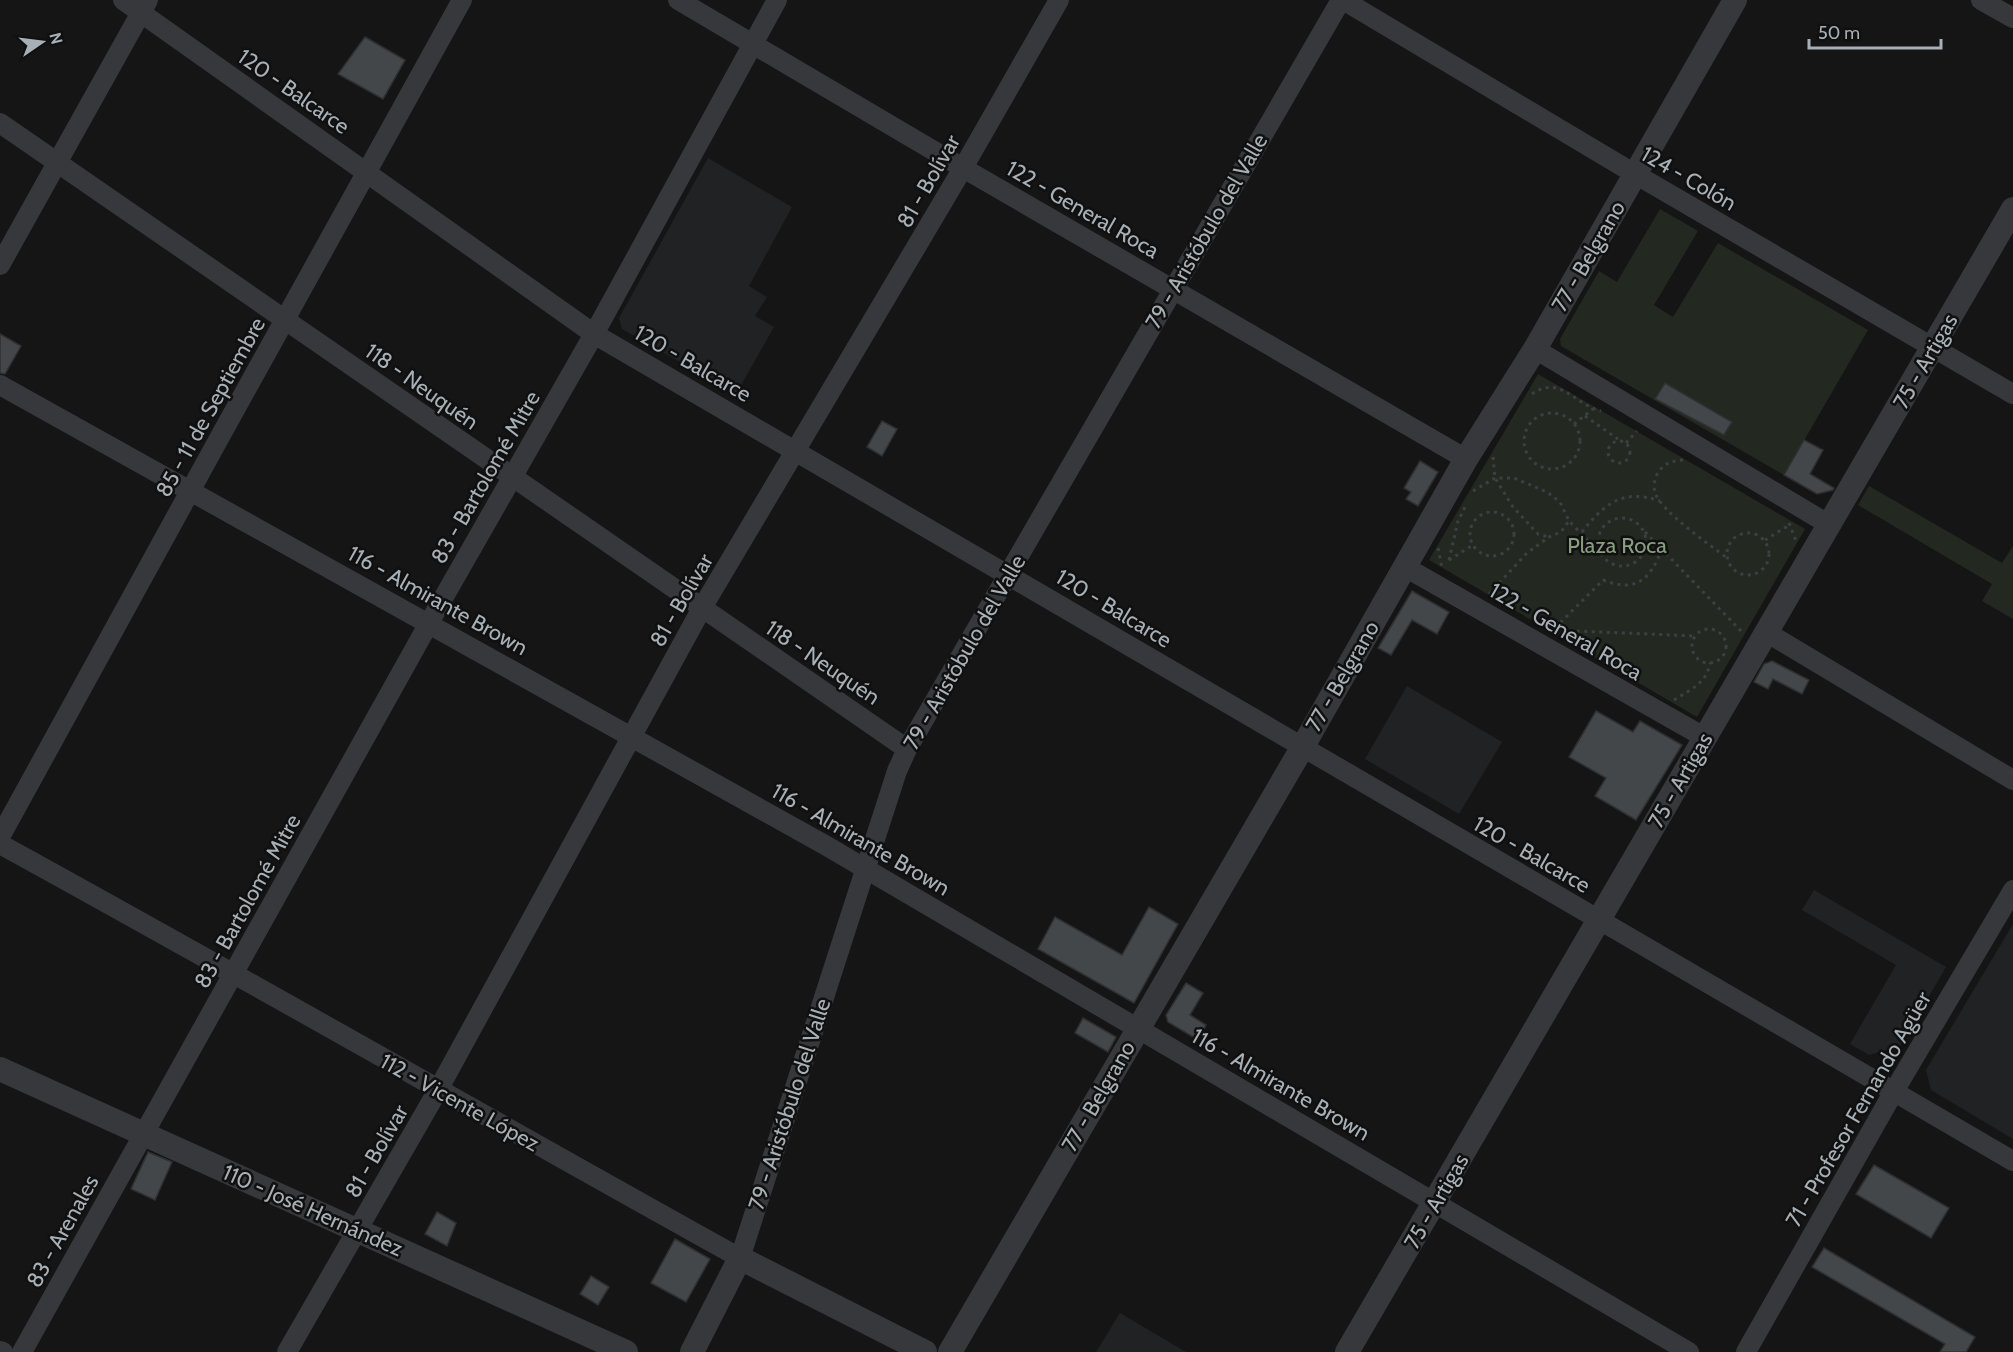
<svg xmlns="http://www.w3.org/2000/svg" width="2013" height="1352" font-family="Cabin,sans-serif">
  <rect width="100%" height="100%" fill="#151516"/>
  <g fill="#212223">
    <path d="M708 158 792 207 749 286 767 297 755 316 774 327 736 394 622 329 619 318Z"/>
    <path d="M1407 686 1502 742 1459 814 1365 759Z"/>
    <path d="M1814 890 1946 967 1900 1046 1869 1055 1850 1044 1896 965 1802 910Z"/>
    <path d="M2013 924V1139L1931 1090 1926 1070Z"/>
    <path d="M1120 1313 1186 1352H1096Z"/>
  </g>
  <g fill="#232821">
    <path d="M1660 209 1698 231 1654 305 1673 317 1718 243 1868 330 1784 475 1561 346 1560 339 1599 271 1617 282Z"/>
    <path d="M1538 374 1805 529 1697 717 1429 560Z"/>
    <path d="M1869 486 2002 563 2013 546V619L1982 601 1992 584 1858 505Z"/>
  </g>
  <g fill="#444749" stroke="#2f3032" stroke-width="1.5">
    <path d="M365 37 405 60 383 99 338 74Z"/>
    <path d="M0 334 21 346 5 374 0 373Z"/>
    <path d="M1665 383 1732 422 1724 435 1655 399Z"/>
    <path d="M882 421 897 429 882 456 867 447Z"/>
    <path d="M1804 440 1823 450 1810 474 1834 488 1833 490 1817 494 1784 475Z"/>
    <path d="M1420 461 1438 472 1418 506 1406 499 1411 492 1404 488Z"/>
    <path d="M1412 591 1449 612 1437 634 1412 620 1391 655 1378 648Z"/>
    <path d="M1772 661 1809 680 1802 694 1773 679 1768 689 1754 682 1764 664Z"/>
    <path d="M1596 711 1633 732 1640 721 1682 745 1636 820 1595 796 1606 778 1569 757Z"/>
    <path d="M1149 907 1178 924 1134 1003 1038 949 1055 917 1122 955Z"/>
    <path d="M1186 983 1203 993 1190 1015 1206 1025 1198 1040 1168 1022 1166 1015Z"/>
    <path d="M1083 1018 1116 1037 1108 1052 1075 1033Z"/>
    <path d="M148 1152 172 1162 155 1200 131 1189Z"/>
    <path d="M1874 1165 1949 1208 1931 1238 1856 1194Z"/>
    <path d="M437 1212 456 1223 447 1246 425 1234Z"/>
    <path d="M675 1239 710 1259 686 1302 651 1283Z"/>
    <path d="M1824 1248 1975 1337 1966 1352H1940L1945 1344 1812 1267Z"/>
    <path d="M591 1276 609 1287 598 1305 580 1294Z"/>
  </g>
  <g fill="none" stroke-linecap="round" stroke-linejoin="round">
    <g stroke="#3c4042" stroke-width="3" stroke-dasharray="3 4.5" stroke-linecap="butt">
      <path d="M1532 394C1560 374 1575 405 1601 411"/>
      <circle cx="1552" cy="441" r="28"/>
      <path d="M1585 416 1618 439"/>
      <path d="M1574 424 1593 409"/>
      <circle cx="1619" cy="452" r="11"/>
      <path d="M1626 443 1637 431"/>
      <path d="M1493 457 1495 478 1513 507 1538 534 1549 537"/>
      <path d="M1683 460C1673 461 1666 462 1659 471 1655 477 1653 485 1655 493 1662 512 1710 545 1727 558"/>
      <path d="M1473 491 1495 478H1514L1547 492 1560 502 1569 521 1600 553"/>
      <circle cx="1492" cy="534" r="22"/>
      <circle cx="1622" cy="542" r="24"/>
      <path d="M1789 523 1796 541"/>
      <path d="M1582 532C1604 504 1623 488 1660 501"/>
      <path d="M1645 532 1742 632"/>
      <circle cx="1748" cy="554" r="21"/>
      <path d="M1765 540 1791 524"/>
      <path d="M1438 548 1442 568"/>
      <path d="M1662 549C1650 580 1636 593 1603 580L1553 630 1695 636"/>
      <path d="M1449 560 1458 521 1466 505"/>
      <path d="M1449 560 1473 545"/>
      <path d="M1489 594 1527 553 1549 537 1561 532 1569 521"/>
      <circle cx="1709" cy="646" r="17"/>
      <path d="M1674 700C1690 690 1707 683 1710 663"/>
    </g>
    <g stroke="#36383b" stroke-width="20">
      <path d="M123 0 594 334 2013 1161"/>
      <path d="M678 0 963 168 1466 459"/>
      <path d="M1343 0 1635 174 2013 394"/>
      <path d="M1981 0 2013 18"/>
      <path d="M0 123 907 749"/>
      <path d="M0 265 148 0"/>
      <path d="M1535 349 1828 524"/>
      <path d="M0 385 825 845 1689 1352"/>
      <path d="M1405 567 1704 737"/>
      <path d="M1766 632 2013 780"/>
      <path d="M0 837C153 557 307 279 462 0"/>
      <path d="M0 844C248 980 493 1121 740 1258L897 771 907 749 1341 0"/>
      <path d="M0 1351 3 1352"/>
      <path d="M22 1352 429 623 594 334 777 0"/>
      <path d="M287 1352 438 1090 702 608 963 168 1059 0"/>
      <path d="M1746 1352 1893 1093 2013 890"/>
    </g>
    <g stroke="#36383b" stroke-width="24">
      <path d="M0 1069 626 1352"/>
      <path d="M692 1352 740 1258 925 1352"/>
      <path d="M950 1352 1302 748 1466 459 1535 349 1735 0"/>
      <path d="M1347 1352 2013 209"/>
    </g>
  </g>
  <g text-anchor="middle" stroke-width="5" stroke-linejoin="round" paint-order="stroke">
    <g font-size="22" fill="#a8b0b5" stroke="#101011">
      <text transform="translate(294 91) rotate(35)" y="8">120 - Balcarce</text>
      <text transform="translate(1689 178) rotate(30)" y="8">124 - Colón</text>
      <text transform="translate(928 181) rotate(-60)" y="8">81 - Bolívar</text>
      <text transform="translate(1083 209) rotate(30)" y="8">122 - General Roca</text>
      <text transform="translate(1206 231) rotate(-60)" y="8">79 - Aristóbulo del Valle</text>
      <text transform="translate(1588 256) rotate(-60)" y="8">77 - Belgrano</text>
      <text transform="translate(1925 361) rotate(-60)" y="8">75 - Artigas</text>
      <text transform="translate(693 363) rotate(30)" y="8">120 - Balcarce</text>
      <text transform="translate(422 386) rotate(35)" y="8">118 - Neuquén</text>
      <text transform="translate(210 407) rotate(-61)" y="8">85 - 11 de Septiembre</text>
      <text transform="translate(485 477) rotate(-60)" y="8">83 - Bartolomé Mitre</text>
      <text transform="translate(438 600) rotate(29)" y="8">116 - Almirante Brown</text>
      <text transform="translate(681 600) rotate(-60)" y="8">81 - Bolívar</text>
      <text transform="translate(1114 608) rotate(31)" y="8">120 - Balcarce</text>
      <text transform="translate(1566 631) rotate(30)" y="8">122 - General Roca</text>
      <text transform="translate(964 652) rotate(-60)" y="8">79 - Aristóbulo del Valle</text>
      <text transform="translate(823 662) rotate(34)" y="8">118 - Neuquén</text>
      <text transform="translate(1342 676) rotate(-60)" y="8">77 - Belgrano</text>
      <text transform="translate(1680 780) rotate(-60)" y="8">75 - Artigas</text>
      <text transform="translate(861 839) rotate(30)" y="8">116 - Almirante Brown</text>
      <text transform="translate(1532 854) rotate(30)" y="8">120 - Balcarce</text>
      <text transform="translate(247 901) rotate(-61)" y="8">83 - Bartolomé Mitre</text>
      <text transform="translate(1281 1084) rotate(30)" y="8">116 - Almirante Brown</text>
      <text transform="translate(1098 1096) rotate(-60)" y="8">77 - Belgrano</text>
      <text transform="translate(460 1102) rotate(29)" y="8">112 - Vicente López</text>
      <text transform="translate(789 1104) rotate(-72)" y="8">79 - Aristóbulo del Valle</text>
      <text transform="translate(1858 1109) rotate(-60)" y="8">71 - Profesor Fernando Agüer</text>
      <text transform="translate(376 1151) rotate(-60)" y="8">81 - Bolívar</text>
      <text transform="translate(1436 1201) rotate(-60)" y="8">75 - Artigas</text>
      <text transform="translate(313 1210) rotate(24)" y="8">110 - José Hernández</text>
      <text transform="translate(62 1231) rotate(-61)" y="8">83 - Arenales</text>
    </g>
    <g font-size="22" fill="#899e81" stroke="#101011">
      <text x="1617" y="553">Plaza Roca</text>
    </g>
  </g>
  <g transform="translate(42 42) rotate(76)" stroke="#101011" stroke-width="4.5" paint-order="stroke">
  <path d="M0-4.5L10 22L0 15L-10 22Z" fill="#a8b0b5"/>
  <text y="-9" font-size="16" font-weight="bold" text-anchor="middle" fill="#a8b0b5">N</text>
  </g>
  <path d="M1809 39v9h132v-9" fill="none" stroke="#a8b0b5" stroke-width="3"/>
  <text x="1818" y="39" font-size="18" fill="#a8b0b5" stroke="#101011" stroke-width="4.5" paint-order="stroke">50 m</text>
</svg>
